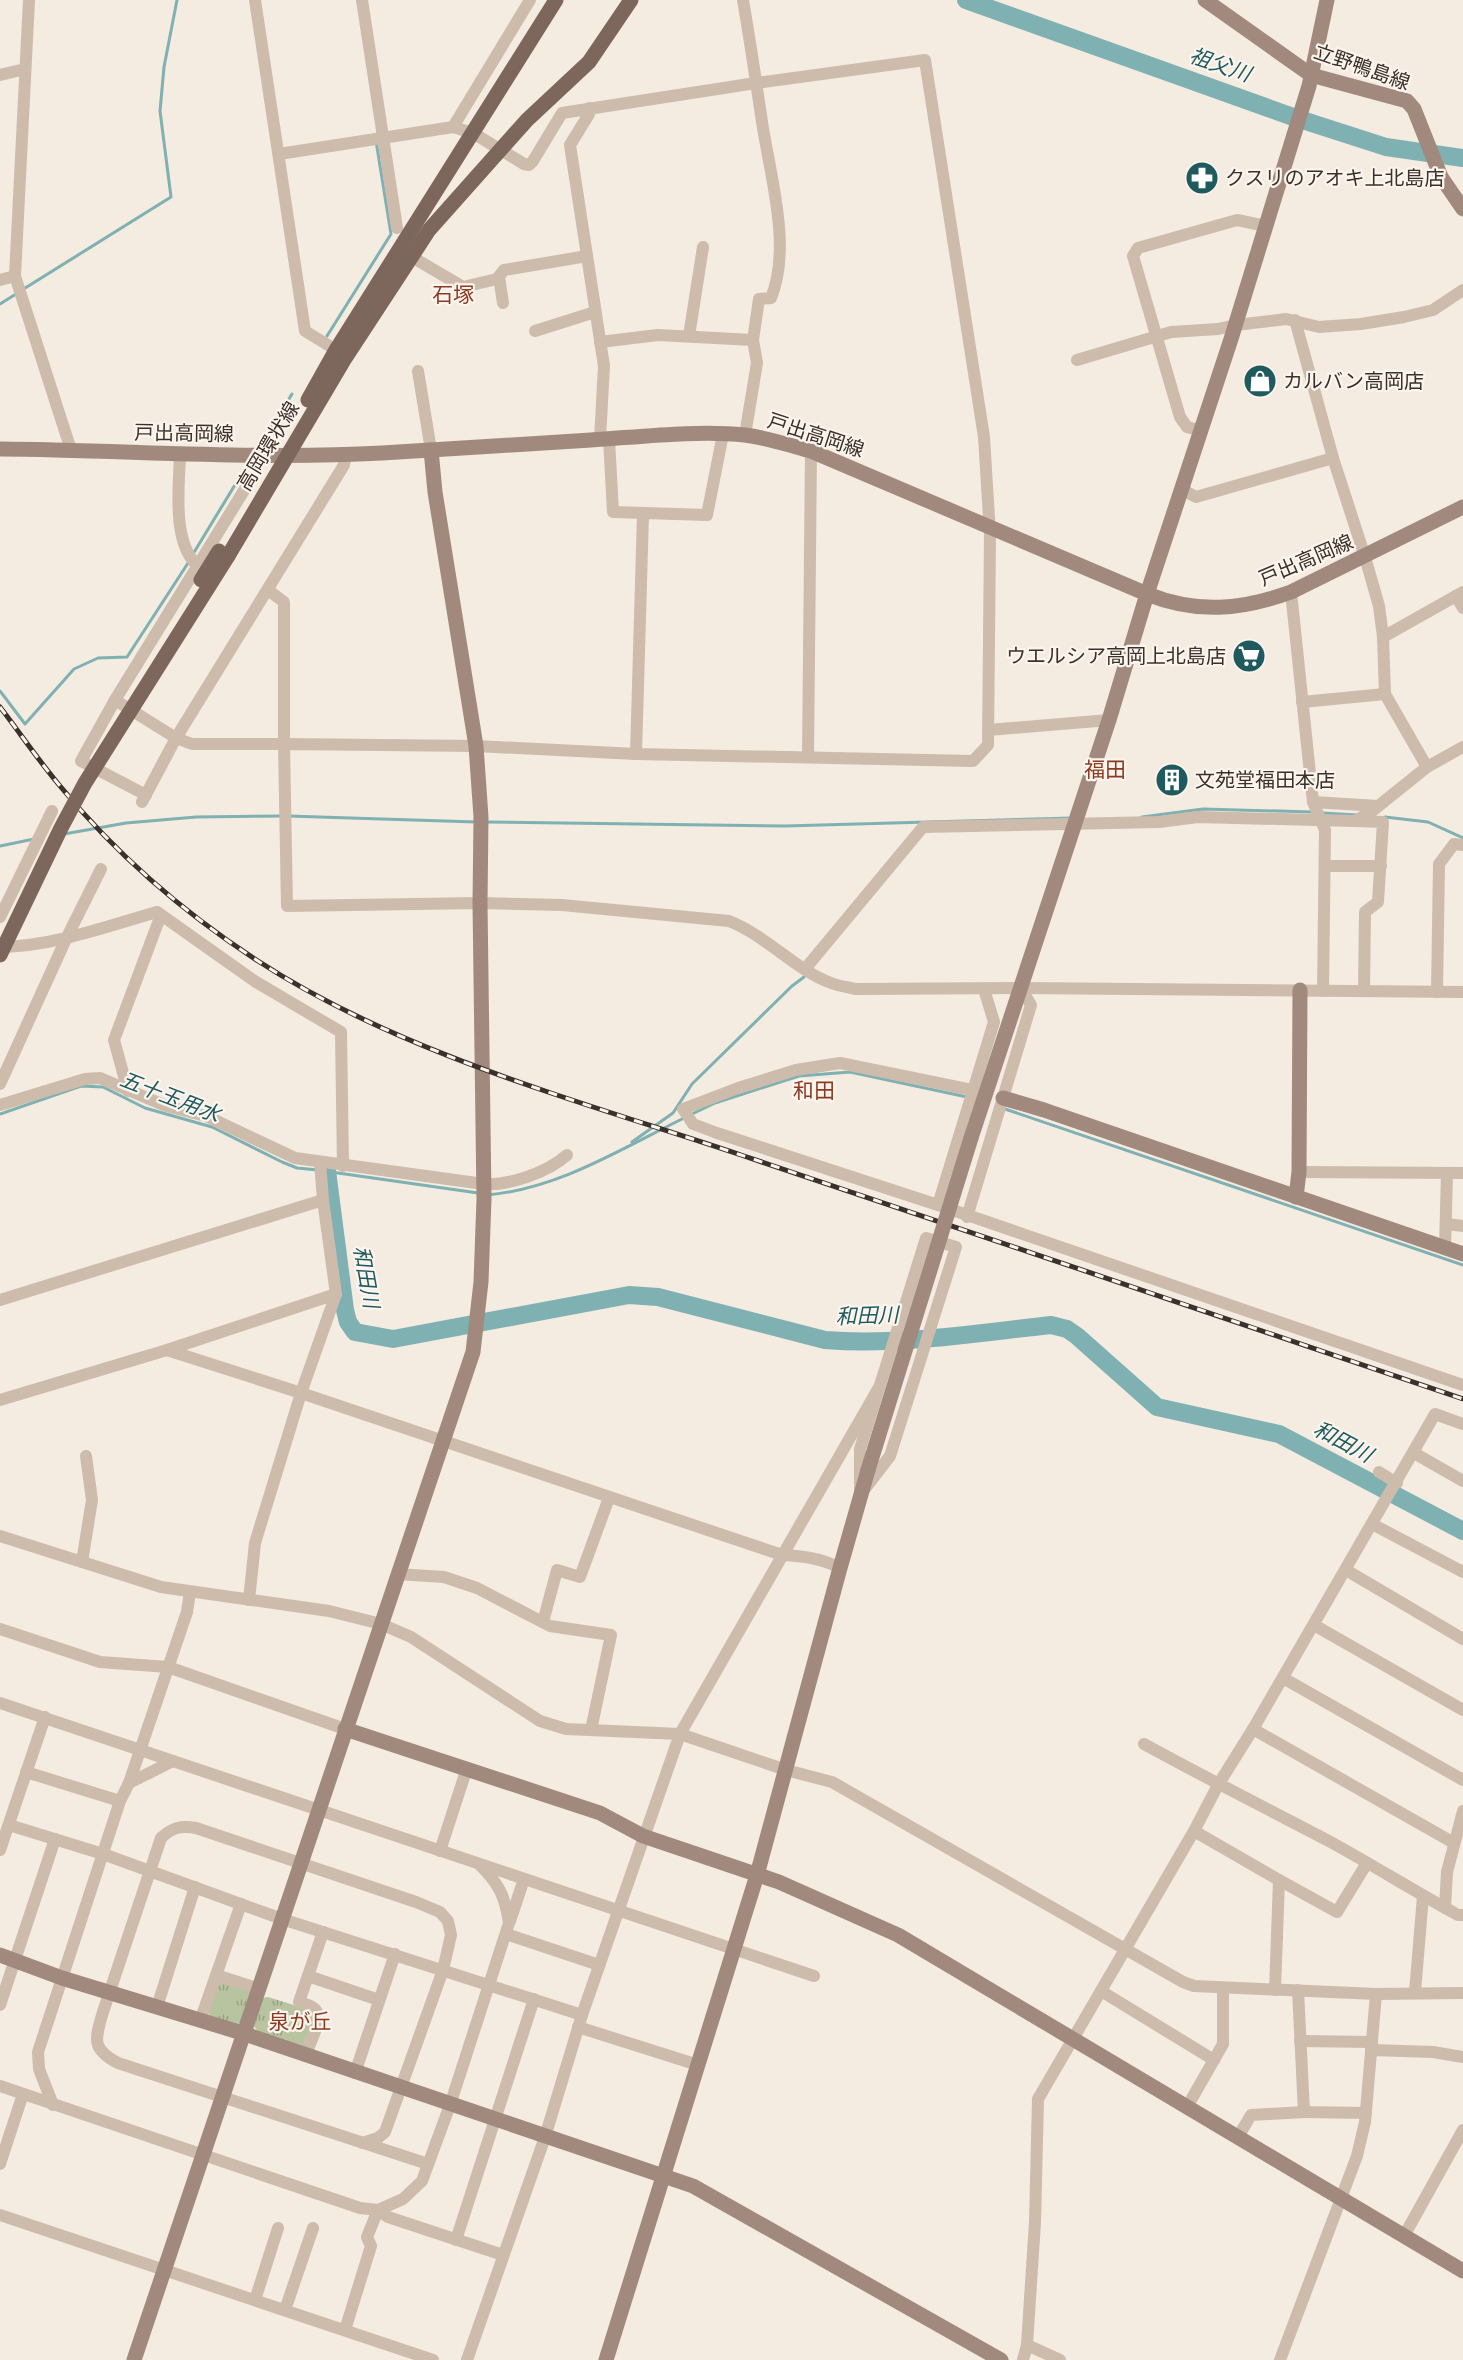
<svg xmlns="http://www.w3.org/2000/svg" width="1463" height="2360" font-family="'Golos Text','Noto Sans JP',sans-serif">
  <defs>
    <pattern id="park-tufts" width="24" height="20" patternUnits="userSpaceOnUse" patternTransform="scale(1.5)"><rect width="24" height="20" fill="#b8c4a0"/><path d="M3 7l-1-3M5 7V3M7 7l1-3M15 17l-1-3M17 17v-4M19 17l1-3" fill="none" stroke="#97a083"/></pattern>
  </defs>
  <rect width="100%" height="100%" fill="#f4ebe1"/>
  <g fill="url(#park-tufts)">
    <path d="M224 1980 251 1990 240 2023 236 2025 210 2016 208 2010 218 1982Z"/>
    <path d="M268 1997 313 2011 315 2017 303 2046 258 2032 254 2026 262 1998Z"/>
  </g>
  <g fill="none" stroke-linecap="round" stroke-linejoin="round">
    <g stroke="#7fb0b2" stroke-width="3">
      <path d="M22 290 171 197 160 111 164 67 177 0"/>
      <path d="M0 304 16 294"/>
      <path d="M327 336 391 234 376 141"/>
      <path d="M263 441 292 394"/>
      <path d="M193 554 244 470"/>
      <path d="M0 691 25 724 74 669 98 658 127 657 190 560"/>
      <path d="M1322 813 1357 815"/>
      <path d="M288 816 476 822"/>
      <path d="M1142 817 1203 809 1312 812"/>
      <path d="M1385 817 1428 822 1463 838"/>
      <path d="M486 822 785 826 1073 818"/>
      <path d="M64 834 126 823 196 817 281 816"/>
      <path d="M0 846 34 839"/>
      <path d="M1002 1108 1463 1265"/>
      <path d="M0 1114 81 1086 103 1087 145 1108 212 1127 282 1162 297 1168 318 1170"/>
      <path d="M690 1115 715 1103 799 1076 850 1072 967 1097"/>
      <path d="M632 1142 673 1113 692 1084 792 986 804 977"/>
      <path d="M324 1171 478 1193"/>
      <path d="M487 1195C558 1189 621 1149 684 1118"/>
    </g>
    <g stroke="#7fb0b2" stroke-width="18">
      <path d="M966 0 1296 118 1386 147 1463 158"/>
      <path d="M327 1171 345 1310 348 1322 355 1332 393 1339 629 1295 658 1297 825 1340C899 1346 977 1333 1051 1325L1067 1329 1077 1336 1157 1407 1279 1434 1463 1531"/>
    </g>
    <g stroke="#cdbbac" stroke-width="12">
      <path d="M29 0 15 276 71 450"/>
      <path d="M255 0 305 331 336 350"/>
      <path d="M362 0 397 228"/>
      <path d="M530 0 453 127 473 133 524 164 529 165 533 161 562 113 756 83 925 60 984 437 990 534 988 745 973 761 636 754 476 746 284 744 287 906 480 903 562 905 729 921C767 936 794 969 831 983 839 986 847 987 855 989L1021 988 1463 992"/>
      <path d="M743 0C750 41 756 81 762 122 770 175 792 247 771 298L759 299 753 340 757 363 745 435"/>
      <path d="M0 75 25 69"/>
      <path d="M589 108V114L570 145 604 366 600 439"/>
      <path d="M279 154 453 127"/>
      <path d="M412 257 463 287 497 279 504 270 587 256"/>
      <path d="M499 277 503 303"/>
      <path d="M0 280 15 276"/>
      <path d="M1295 320 1333 458 1365 557 1379 606 1383 637 1385 694"/>
      <path d="M535 331 595 312"/>
      <path d="M689 336 703 247"/>
      <path d="M600 342 658 335 753 340"/>
      <path d="M1077 360 1171 332 1218 329 1236 325 1286 319 1319 327 1361 324 1404 317 1433 310 1463 290"/>
      <path d="M418 371 431 450"/>
      <path d="M1202 431 1187 427 1180 417 1133 256 1138 248 1237 220 1266 226"/>
      <path d="M609 439 613 512 707 515 723 434"/>
      <path d="M180 455C179 487 172 542 197 565"/>
      <path d="M1183 490 1196 497 1333 458"/>
      <path d="M1291 592 1313 802 1325 830 1323 991"/>
      <path d="M1456 596 1463 608"/>
      <path d="M1383 637 1463 592"/>
      <path d="M115 700 176 738 192 744H284V602L268 590"/>
      <path d="M1302 702 1385 694 1427 767"/>
      <path d="M988 730 1109 720"/>
      <path d="M636 754 643 514"/>
      <path d="M808 757 811 451"/>
      <path d="M146 795 81 761 115 700 248 484"/>
      <path d="M142 802 176 738 344 465 346 454"/>
      <path d="M1313 802 1378 806"/>
      <path d="M1355 821 1383 822 1378 902 1365 912 1364 991"/>
      <path d="M1325 866H1381"/>
      <path d="M157 912 256 982 341 1032 343 1166"/>
      <path d="M0 917 52 811"/>
      <path d="M0 947C54 946 105 927 157 912L159 920 114 1040 128 1091"/>
      <path d="M805 969 923 827 1159 822 1198 817 1355 821 1371 812 1427 767 1463 747"/>
      <path d="M1437 992 1439 864 1454 844 1463 845"/>
      <path d="M0 1084 66 939 101 869"/>
      <path d="M972 1090 840 1063 796 1070 738 1088 683 1109 693 1124 717 1133 938 1205 1463 1385"/>
      <path d="M0 1105 85 1079 100 1078 166 1106 206 1116 295 1158 484 1184C509 1186 548 1172 567 1155"/>
      <path d="M1299 1172 1463 1173"/>
      <path d="M938 1205 994 1022 984 989"/>
      <path d="M967 1217 1031 1005 1021 988"/>
      <path d="M1447 1224 1463 1226"/>
      <path d="M926 1238 956 1247 890 1456 860 1495V1449Z"/>
      <path d="M1445 1249 1447 1173"/>
      <path d="M0 1300 323 1200"/>
      <path d="M167 1350 301 1393 782 1555C802 1556 821 1558 840 1568"/>
      <path d="M0 1400 167 1350 336 1294"/>
      <path d="M1414 1453 1463 1481"/>
      <path d="M1379 1472 1397 1483"/>
      <path d="M1372 1524 1463 1572"/>
      <path d="M0 1536 161 1587 329 1611 381 1624 411 1637 540 1721 566 1729 680 1734 786 1770 832 1782 1183 1982 1194 1986 1376 1994 1463 1993"/>
      <path d="M82 1562 92 1500 86 1456"/>
      <path d="M1346 1570 1463 1639"/>
      <path d="M397 1574 444 1577 477 1588 550 1626 611 1635 591 1730"/>
      <path d="M249 1600 255 1543 301 1393 336 1294 323 1200 320 1162"/>
      <path d="M543 1622 557 1570 580 1577 609 1498"/>
      <path d="M1314 1625 1463 1710"/>
      <path d="M0 1629 100 1662 168 1667 345 1729"/>
      <path d="M1283 1678 1463 1780"/>
      <path d="M0 1703 814 1976"/>
      <path d="M1253 1729 1454 1843"/>
      <path d="M1144 1744C1204 1777 1266 1808 1327 1840 1371 1864 1414 1891 1458 1915H1463"/>
      <path d="M26 1772 120 1801"/>
      <path d="M129 1783 187 1612 190 1592"/>
      <path d="M9 1825 103 1854 282 1919 582 2015"/>
      <path d="M1194 1831 1279 1880"/>
      <path d="M0 1850 45 1717"/>
      <path d="M440 1851 467 1768"/>
      <path d="M1445 1908 1447 1872 1463 1811"/>
      <path d="M510 1921 524 1879"/>
      <path d="M506 1934 599 1965"/>
      <path d="M216 1975 257 1988"/>
      <path d="M308 1976 379 2000"/>
      <path d="M1275 1990 1279 1880 1337 1912 1367 1863"/>
      <path d="M1298 1990 1304 2112 1366 2113"/>
      <path d="M1101 1991 1214 2060"/>
      <path d="M1415 1992 1423 1896"/>
      <path d="M0 2005 55 1839"/>
      <path d="M157 2007 195 1887"/>
      <path d="M200 2021 241 1904"/>
      <path d="M578 2027 698 2065"/>
      <path d="M1300 2041 1372 2042"/>
      <path d="M1371 2050 1433 2052 1463 2057"/>
      <path d="M305 2056C309 2046 322 2020 317 2012 314 2006 305 2004 299 2002L323 1932"/>
      <path d="M355 2073 395 1954"/>
      <path d="M0 2086 360 2208 378 2210 388 2217 503 2255"/>
      <path d="M53 2105 39 2069 38 2052 120 1801 129 1783 173 1761"/>
      <path d="M1187 2107 1223 2044V1988"/>
      <path d="M1238 2137 1251 2115 1304 2112"/>
      <path d="M362 2143 378 2138 385 2132 443 1970 451 1935 448 1921 440 1912 416 1902 196 1828C180 1825 172 1828 161 1838L103 2012C95 2039 91 2049 118 2063L428 2164"/>
      <path d="M0 2164 23 2094"/>
      <path d="M0 2215 433 2360"/>
      <path d="M1404 2236 1463 2130"/>
      <path d="M456 2240 534 1999"/>
      <path d="M255 2300 278 2228"/>
      <path d="M285 2310 313 2228"/>
      <path d="M345 2330 371 2246 367 2237 378 2210 403 2199 422 2181 450 2105 509 1923C505 1896 499 1884 480 1865"/>
      <path d="M1027 2345 1060 2360"/>
      <path d="M467 2360 545 2137 582 2015 680 1734 878 1389"/>
      <path d="M1023 2360 1027 2345 1035 2222 1038 2099 1194 1831 1218 1785 1253 1729 1435 1414 1463 1424"/>
      <path d="M1280 2360 1357 2156 1365 2122 1376 1994"/>
    </g>
    <g stroke="#a18a7d" stroke-width="15">
      <path d="M1205 0 1311 75 1407 101 1414 109 1441 177 1463 209"/>
      <path d="M0 449C127 450 255 460 382 453 452 449 521 444 591 440 639 437 697 430 745 435 768 438 789 445 811 451L1147 594C1197 614 1241 610 1291 592L1463 507"/>
      <path d="M1003 1098 1044 1110 1463 1254"/>
      <path d="M971 1138 1109 720 1147 594 1231 339 1309 86 1327 0"/>
      <path d="M1296 1197 1299 1172 1300 990"/>
      <path d="M345 1729 600 1813 643 1836 779 1882 898 1935 1463 2271"/>
      <path d="M0 1955 62 1978 242 2033 693 2186 1001 2360"/>
      <path d="M134 2360 473 1352 481 1282 484 1199 480 903 481 817 476 746 435 492 431 450"/>
      <path d="M606 2360 757 1875 840 1568 868 1470"/>
    </g>
    <g stroke="#7d675c" stroke-width="15">
      <path d="M308 400 336 350 556 0"/>
      <path d="M228 556 344 360 429 230 527 120 589 62 631 0"/>
    </g>
    <g stroke="#3b302b" stroke-width="5">
      <path id="rail" d="M0 707C20 733 39 761 60 786 116 854 184 913 258 961 401 1054 580 1101 741 1155 982 1236 1222 1317 1463 1399"/>
    </g>
    <use href="#rail" stroke="#fbf5ee" stroke-width="3" stroke-dasharray="9" stroke-linecap="butt"/>
    <path stroke="#a18a7d" stroke-width="15" d="M868 1470 971 1138"/>
    <g stroke="#7d675c" stroke-width="15">
      <path d="M201 580 219 551"/>
      <path d="M0 955 61 828 85 783 228 556"/>
    </g>
  </g>
  <defs>
    <g id="pharmacy-disc" transform="scale(1.725)"><circle r="9.5" fill="#1f5a5e" stroke="#fbf5ee"/><path d="M-2-6h4v4h4v4h-4v4h-4v-4h-4v-4h4Z" fill="#fff"/></g>
    <g id="shop-disc" transform="scale(1.725)"><circle r="9.5" fill="#1f5a5e" stroke="#fbf5ee"/><path d="M-5-2.5h2.3a2.7 3.5 0 0 1 5.4 0H5L5.5 6h-11ZM-1.5-2.5h3a1.5 2.3 0 0 0-3 0Z" fill="#fff"/></g>
    <g id="supermarket-disc" transform="scale(1.725)"><circle r="9.5" fill="#1f5a5e" stroke="#fbf5ee"/><path d="M-6-5.5h2.5l.6 2H6L4.5 2H-2.5L-4.4-4H-6ZM-1.5 3.2a1.3 1.3 0 1 0 .1 0ZM3 3.2a1.3 1.3 0 1 0 .1 0Z" fill="#fff"/></g>
    <g id="building-disc" transform="scale(1.725)"><circle r="9.5" fill="#1f5a5e" stroke="#fbf5ee"/><path d="M-4-6H4V6H1V3H-1V6H-4ZM-2.5-4.3h1.7v1.8h-1.7ZM.8-4.3h1.7v1.8H.8ZM-2.5-1h1.7V.8h-1.7ZM.8-1h1.7V.8H.8Z" fill="#fff"/></g>
  </defs>
  <g fill-rule="evenodd">
    <use href="#pharmacy-disc" x="1202" y="178"/>
    <use href="#shop-disc" x="1260" y="381"/>
    <use href="#supermarket-disc" x="1249" y="656"/>
    <use href="#building-disc" x="1172" y="780"/>
  </g>
  <g text-anchor="middle" stroke-width="4.5" stroke-linejoin="round" paint-order="stroke">
    <g font-size="20" fill="#3b302b" stroke="#fbf5ee">
      <text transform="translate(1362 67) rotate(19)" y="7">立野鴨島線</text>
      <text transform="translate(184 433) rotate(1)" y="7">戸出高岡線</text>
      <text transform="translate(816 435) rotate(18)" y="7">戸出高岡線</text>
      <text transform="translate(268 446) rotate(-59)" y="7">高岡環状線</text>
      <text transform="translate(1306 560) rotate(-23)" y="7">戸出高岡線</text>
    </g>
    <g font-size="20" fill="#3b302b" stroke="#fbf5ee" text-anchor="start">
      <text x="1225" y="185">クスリのアオキ上北島店</text>
      <text x="1283" y="388">カルバン高岡店</text>
      <text x="1226" y="663" text-anchor="end">ウエルシア高岡上北島店</text>
      <text x="1195" y="787">文苑堂福田本店</text>
    </g>
    <g font-size="21" font-style="italic" fill="#1f5a5e" stroke="#fbf5ee">
      <text transform="translate(1220 65) rotate(19)" y="7">祖父川</text>
      <text transform="translate(170 1097) rotate(21)" y="7">五十玉用水</text>
      <text transform="translate(366 1277) rotate(80)" y="7">和田川</text>
      <text transform="translate(867 1316) rotate(-2)" y="7">和田川</text>
      <text transform="translate(1343 1442) rotate(28)" y="7">和田川</text>
    </g>
    <g font-size="21" fill="#8c3b22" stroke="#fbf5ee">
      <text x="453" y="302">石塚</text>
      <text x="1105" y="777">福田</text>
      <text x="814" y="1098">和田</text>
      <text x="300" y="2029">泉が丘</text>
    </g>
  </g>
</svg>
